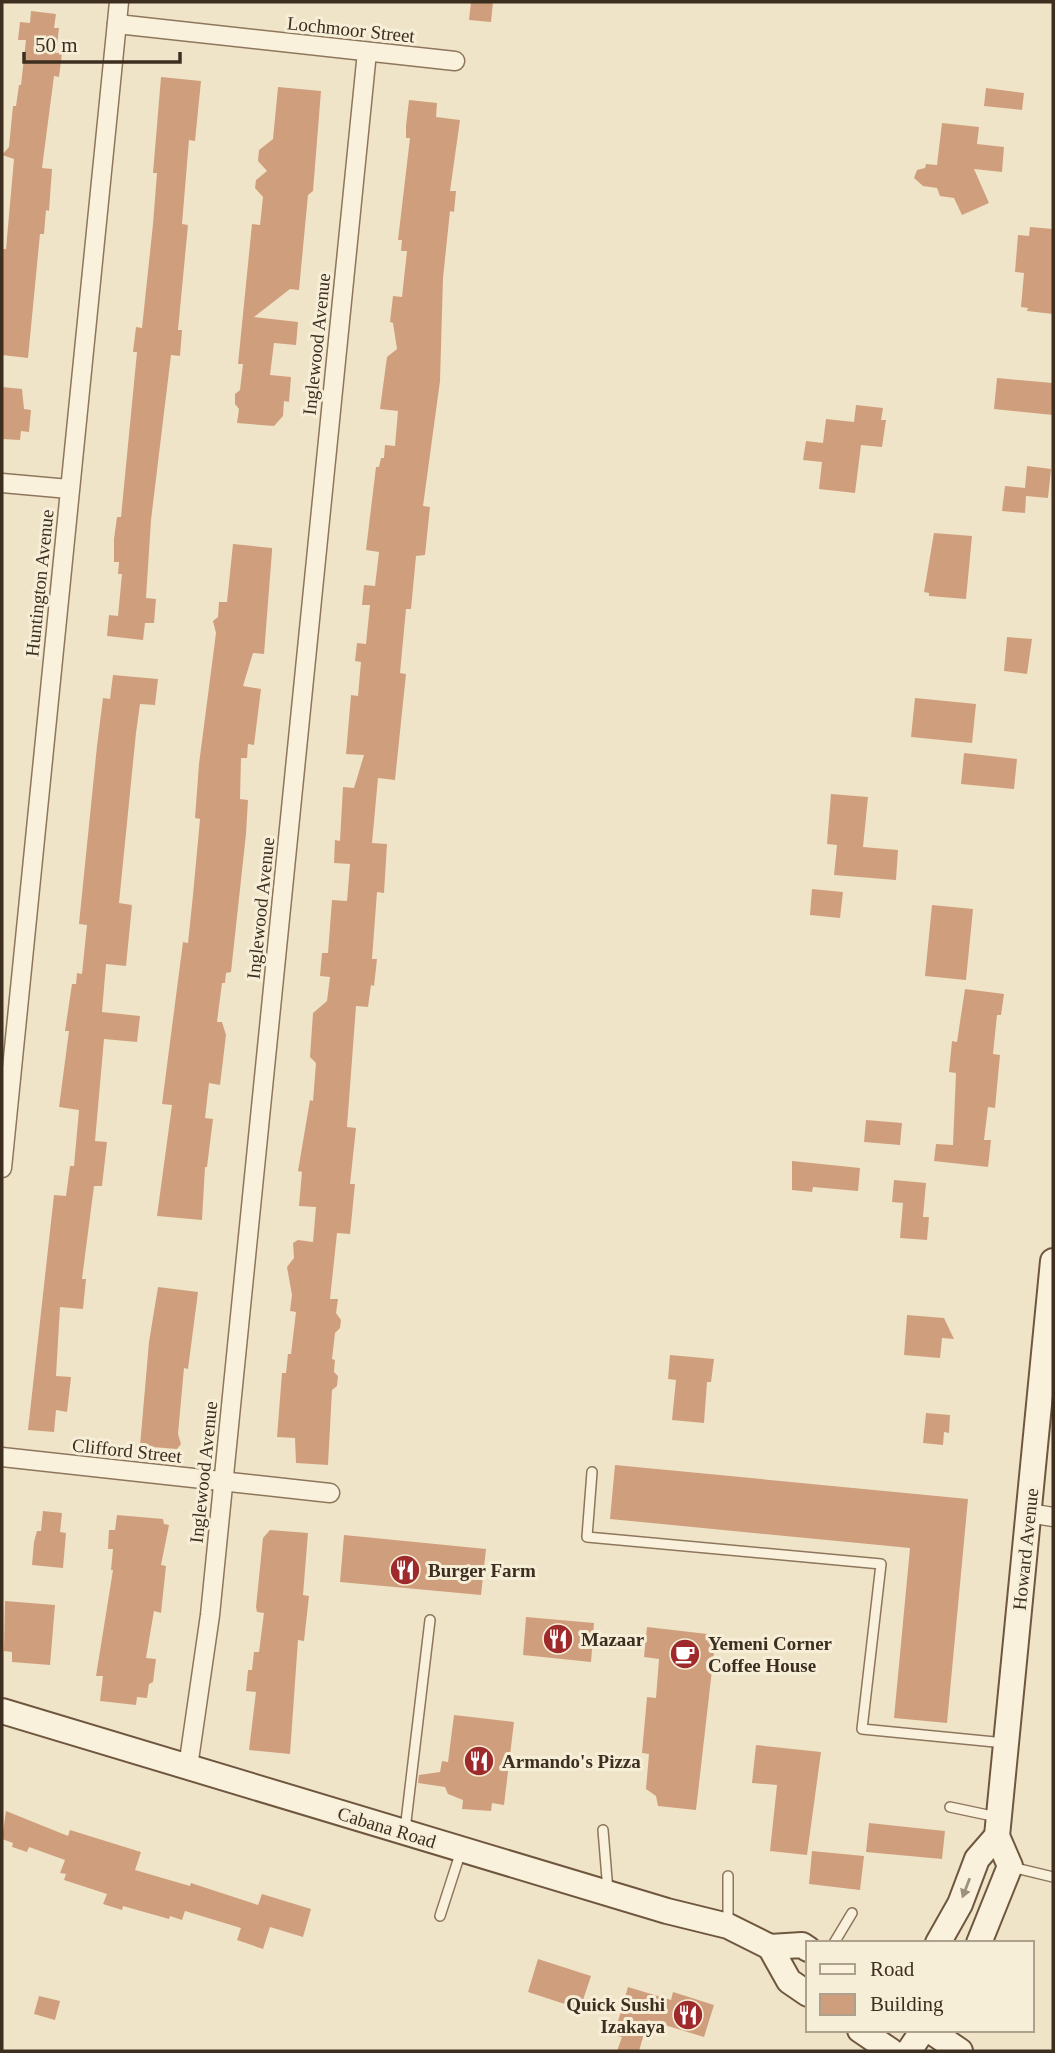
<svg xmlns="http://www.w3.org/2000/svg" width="1055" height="2053" font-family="'Times New Roman',serif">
  <rect width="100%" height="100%" fill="#f0e4c8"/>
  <g fill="#cf9f7d">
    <path d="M471 2H493L491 22 469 20Z"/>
    <path d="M31 11 56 14 54 28H59L56 53H62L59 77 54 76 42 168 52 169 49 211 46 210 44 234H40L28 358 2 355V249H6L14 159 2 155 9 147 13 106H16L19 85H21L26 40H18L20 22 30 23Z"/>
    <path d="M161 77 201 81 195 141 189 140 182 224 188 225 178 330H182L180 356 171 355 151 520 146 598 156 599 154 623H145L143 640 107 636 109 615 118 616 122 574H118L119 562H114V539L117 517H121L137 352H133L136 327 142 328 153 224 157 173H153Z"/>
    <path d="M278 87 321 91 313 191 308 195 299 290 290 289 254 317 298 322 296 345 274 343 270 375 291 377 289 402 284 401 283 416 274 426 237 423 239 409 235 404V394L240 390 243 364H238L252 224 260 225 263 197 255 188 256 180 267 171 258 161 259 150 273 139Z"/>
    <path d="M986 88 1024 93 1022 110 984 106Z"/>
    <path d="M409 100 437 103 436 117 460 120 450 191H456L454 212 450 211 443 278 440 381 423 506 430 507 425 555 416 556 411 609H406L400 673 406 674 395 780 378 778 372 843 387 844 384 893 377 892 372 959H377L374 986 371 985 368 1007 356 1006 347 1127 356 1128 350 1184H355L350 1234 337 1233 330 1299H338L336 1313 341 1320 340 1328 335 1333 332 1359 335 1360 334 1372 338 1376 337 1386 332 1390 328 1465 296 1463 295 1438 277 1437 282 1373H286L288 1354H291L296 1312 290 1311 292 1295 287 1267 294 1258 293 1243 298 1240 313 1242 316 1207 299 1206 302 1172 298 1171 310 1100 313 1101 316 1063 310 1057 313 1013 327 1001 330 977 320 976 322 953H328L332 900 347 901 350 864 334 863 335 840 340 841 343 787 354 788 364 755 346 754 351 695 358 696 361 662 355 661 357 643 366 644 370 605H362L364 585 375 586 379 552 366 550 376 467H379L381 458H384L385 445 395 446 398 411 380 409 387 357 397 349 393 323 390 322 393 296 402 297 407 251H401L402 240H398L410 138H406V126Z"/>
    <path d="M942 123 979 127 977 144 1004 147 1002 172 974 169 989 203 962 215 954 198 940 196 937 188 923 186 914 178 917 170 925 168 926 164 937 165Z"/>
    <path d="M1030 227 1053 229V314L1027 311 1028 308 1021 307 1024 273 1015 272 1018 235 1029 236Z"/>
    <path d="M997 378 1053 383V415L994 409Z"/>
    <path d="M2 387 22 389 24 409 31 410 29 432 21 431 20 440 2 439Z"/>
    <path d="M856 405 883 408 881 420H886L882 447 861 445 855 493 819 489 822 462 803 460 806 441 823 443 826 419 854 422Z"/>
    <path d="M1027 466 1051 469 1048 498 1026 496 1025 513 1002 511 1005 486 1025 488Z"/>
    <path d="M934 533 972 536 966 599 929 596V593L924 592Z"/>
    <path d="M233 544 272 548V551L264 654 253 653 243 686 261 689 254 745 248 744 247 758H241L240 799 248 800 246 834 231 972 226 973 225 983H222L217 1022H222L226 1035 220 1085 209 1083 205 1118 213 1119 207 1167H205L202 1220 157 1216 172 1105 162 1104 183 942 188 943 193 895 200 819 195 818 199 764 216 633 213 621 218 617 219 602H227Z"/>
    <path d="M1007 637 1032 639 1027 674 1004 671Z"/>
    <path d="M113 675 158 679 155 705 140 704 136 733 119 903 132 905 126 966 106 964 102 1012 140 1016 137 1042 104 1039 95 1141 107 1142 102 1186H94L82 1279H86L83 1309 60 1307 56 1376 71 1377 67 1412 56 1410 54 1432 28 1430 54 1195 66 1196 70 1166H74L79 1110 59 1107 69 1031H65L72 984H76L77 973 82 974 87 925 79 924 97 746 103 698 110 699Z"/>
    <path d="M915 698 976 704 972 743 911 737Z"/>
    <path d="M964 753 1017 759 1014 789 961 784Z"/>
    <path d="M831 794 868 797 863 847 898 850 896 880 834 875 837 845 827 844Z"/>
    <path d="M812 889 843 892 840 918 810 915Z"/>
    <path d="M932 905 973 909 966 980 925 976Z"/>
    <path d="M965 989 1004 994 1001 1015H997L993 1054 1000 1055 995 1108 988 1107 984 1140H991L988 1167 934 1161 936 1144 953 1145 956 1073 949 1072 952 1041 957 1042Z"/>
    <path d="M866 1120 902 1123 900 1145 864 1142Z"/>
    <path d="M792 1161 860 1168 858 1191 813 1187 812 1192 792 1190Z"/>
    <path d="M894 1180 926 1183 923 1217H929L927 1240 900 1238 903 1203 892 1202Z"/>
    <path d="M158 1287 198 1292 188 1369 184 1368 178 1434 181 1444 177 1449 140 1446 149 1342Z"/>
    <path d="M907 1315 944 1318 954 1339 942 1338 940 1358 904 1355Z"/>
    <path d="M670 1355 714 1359 711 1382H707L704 1423 672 1420 676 1380 668 1379Z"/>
    <path d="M926 1413 950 1415 949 1433 944 1432 943 1445 923 1443Z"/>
    <path d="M615 1465 968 1499 947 1723 894 1718 910 1548 610 1519Z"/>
    <path d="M43 1511 62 1513 60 1532 66 1533 63 1568 32 1565 34 1542 37 1531H41Z"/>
    <path d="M117 1515 163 1519 164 1524 169 1525 161 1565 166 1566 161 1613 154 1611 146 1658 156 1659 153 1682 149 1684 147 1698 137 1697 136 1705 100 1701 103 1676H96L113 1570H111L113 1549H108L109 1530H115Z"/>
    <path d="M270 1530 308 1533 303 1595 309 1596 304 1641 298 1640 290 1754 249 1750 256 1692 246 1691 248 1670H252L254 1652H259L264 1613 257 1612 256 1607 263 1538Z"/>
    <path d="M344 1535 486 1549 481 1595 340 1582Z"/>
    <path d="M5 1601 55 1605 50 1665 12 1662V1652L4 1651Z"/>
    <path d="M526 1617 594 1623 591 1662 523 1655Z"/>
    <path d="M647 1627 716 1635 696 1810 658 1806 656 1796 646 1789 649 1754 642 1753 647 1697 656 1698 659 1659 644 1657Z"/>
    <path d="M454 1715 514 1722 504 1805 492 1803 491 1811 462 1809 463 1800 448 1794 445 1787 418 1783 419 1775 440 1772 442 1761 448 1762Z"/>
    <path d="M756 1745 821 1752 807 1855 770 1851 777 1785 752 1783Z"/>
    <path d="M6 1811 68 1836 70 1830 141 1852 135 1870 190 1886 191 1883 258 1905 262 1894 311 1909 303 1937 270 1927 263 1949 237 1940 241 1928 185 1911 182 1920 170 1916 169 1919 123 1906 122 1910 103 1904 107 1894 64 1880 66 1874 60 1873 65 1860 29 1847 27 1852 12 1847 13 1843 2 1839Z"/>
    <path d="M869 1823 945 1831 942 1859 866 1852Z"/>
    <path d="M812 1851 864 1856 860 1890 809 1884Z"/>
    <path d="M538 1959 591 1976 580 2009 528 1992Z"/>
    <path d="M628 1987 671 2000 673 1992 714 2005 704 2037 648 2020 639 2051H617L622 2037 614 2035Z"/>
    <path d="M39 1996 60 2001 55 2020 34 2014Z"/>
  </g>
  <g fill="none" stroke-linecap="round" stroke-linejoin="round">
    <g stroke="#8d765c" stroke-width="12">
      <g id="lane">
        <path d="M592 1472 587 1537 881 1564 862 1729 1005 1743"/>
        <path d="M950 1807 997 1817"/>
        <path d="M405 1830 430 1620"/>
        <path d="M603 1830 608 1891"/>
        <path d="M1011 1867 1053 1877"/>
        <path d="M728 1876V1925"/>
        <path d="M440 1916 461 1851"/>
        <path d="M834 1943 852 1913"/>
      </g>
    </g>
    <g stroke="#8d765c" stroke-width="21">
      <g id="street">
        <path d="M117 24 455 61"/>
        <path d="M2 483 69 489"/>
        <path d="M2 1168 119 2"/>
        <path d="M2 1457 330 1493"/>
        <path d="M1029 1513 1053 1517"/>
        <path d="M188 1767 210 1615 367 52"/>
      </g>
    </g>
    <g stroke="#6f573f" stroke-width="28">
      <g id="secondary">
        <path d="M2 1711 667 1911 728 1926 770 1947 802 1945 808 1949"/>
        <path d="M938 1943 960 1904 977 1859 997 1836"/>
        <path d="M979 1943 1010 1866 997 1836 1053 1261"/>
        <path d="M770 1947 789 1981 808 1994"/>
        <path d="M860 2030 891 2051"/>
        <path d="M929 2030 960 2051"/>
        <path d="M909 2051 923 2030"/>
      </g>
    </g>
    <use href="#lane" stroke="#faf1dc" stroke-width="9"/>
    <use href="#street" stroke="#faf1dc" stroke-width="18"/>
    <use href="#secondary" stroke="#faf1dc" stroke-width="24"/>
  </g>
  <defs><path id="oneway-solid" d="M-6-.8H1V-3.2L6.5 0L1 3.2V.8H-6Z" transform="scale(1.75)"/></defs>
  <use fill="#9c907e" href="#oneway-solid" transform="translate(966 1888) rotate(111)"/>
  <defs>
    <g id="restaurant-disc" transform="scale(1.575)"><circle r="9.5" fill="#9e2a2b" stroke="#f7eed8"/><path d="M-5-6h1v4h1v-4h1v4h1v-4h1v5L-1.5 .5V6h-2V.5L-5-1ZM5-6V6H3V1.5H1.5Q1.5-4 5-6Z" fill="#fff"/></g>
    <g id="cafe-disc" transform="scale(1.575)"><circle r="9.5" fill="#9e2a2b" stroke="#f7eed8"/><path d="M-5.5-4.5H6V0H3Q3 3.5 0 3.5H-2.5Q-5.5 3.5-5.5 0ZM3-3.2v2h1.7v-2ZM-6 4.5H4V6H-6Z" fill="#fff"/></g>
  </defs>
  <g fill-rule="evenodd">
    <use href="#restaurant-disc" x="405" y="1570"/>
    <use href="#restaurant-disc" x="558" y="1639"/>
    <use href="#cafe-disc" x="685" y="1654"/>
    <use href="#restaurant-disc" x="479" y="1761"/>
    <use href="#restaurant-disc" x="688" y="2015"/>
  </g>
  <g text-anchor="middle" stroke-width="6" stroke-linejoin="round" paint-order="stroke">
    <g font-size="19" fill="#3d2e20" stroke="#f7eed8">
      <text transform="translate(351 29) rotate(6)" y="7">Lochmoor Street</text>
      <text transform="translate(316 344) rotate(-84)" y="7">Inglewood Avenue</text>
      <text transform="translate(39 583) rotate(-84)" y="7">Huntington Avenue</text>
      <text transform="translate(260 908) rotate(-84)" y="7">Inglewood Avenue</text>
      <text transform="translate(127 1450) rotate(6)" y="7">Clifford Street</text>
      <text transform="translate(203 1472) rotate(-84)" y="7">Inglewood Avenue</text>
      <text transform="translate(1025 1549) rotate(-84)" y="7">Howard Avenue</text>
      <text transform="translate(387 1827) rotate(17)" y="7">Cabana Road</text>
    </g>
    <g font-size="19" font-weight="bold" fill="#3d2e20" stroke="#f7eed8" text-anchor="start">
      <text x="428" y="1577">Burger Farm</text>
      <text x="581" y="1646">Mazaar</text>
      <text x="708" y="1650">Yemeni Corner<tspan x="708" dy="22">Coffee House</tspan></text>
      <text x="502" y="1768">Armando's Pizza</text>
      <text x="665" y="2011" text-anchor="end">Quick Sushi<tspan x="665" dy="22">Izakaya</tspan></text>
    </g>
  </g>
  <rect width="1055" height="2053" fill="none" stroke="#3d2e20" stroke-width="7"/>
  <rect x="806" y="1941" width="228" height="91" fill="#f7eed8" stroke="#ada18e" stroke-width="2"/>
  <rect x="820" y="1964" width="35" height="10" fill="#faf1dc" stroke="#ada18e" stroke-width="2"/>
  <text x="870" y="1976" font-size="21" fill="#3d2e20">Road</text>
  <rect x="820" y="1994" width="35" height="21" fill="#cf9f7d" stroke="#ada18e" stroke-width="2"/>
  <text x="870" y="2011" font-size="21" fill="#3d2e20">Building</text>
  <path d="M24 52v10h156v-10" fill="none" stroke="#3d2e20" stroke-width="3.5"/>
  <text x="35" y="52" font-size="21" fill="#3d2e20" stroke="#f7eed8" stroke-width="5" paint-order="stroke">50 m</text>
</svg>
